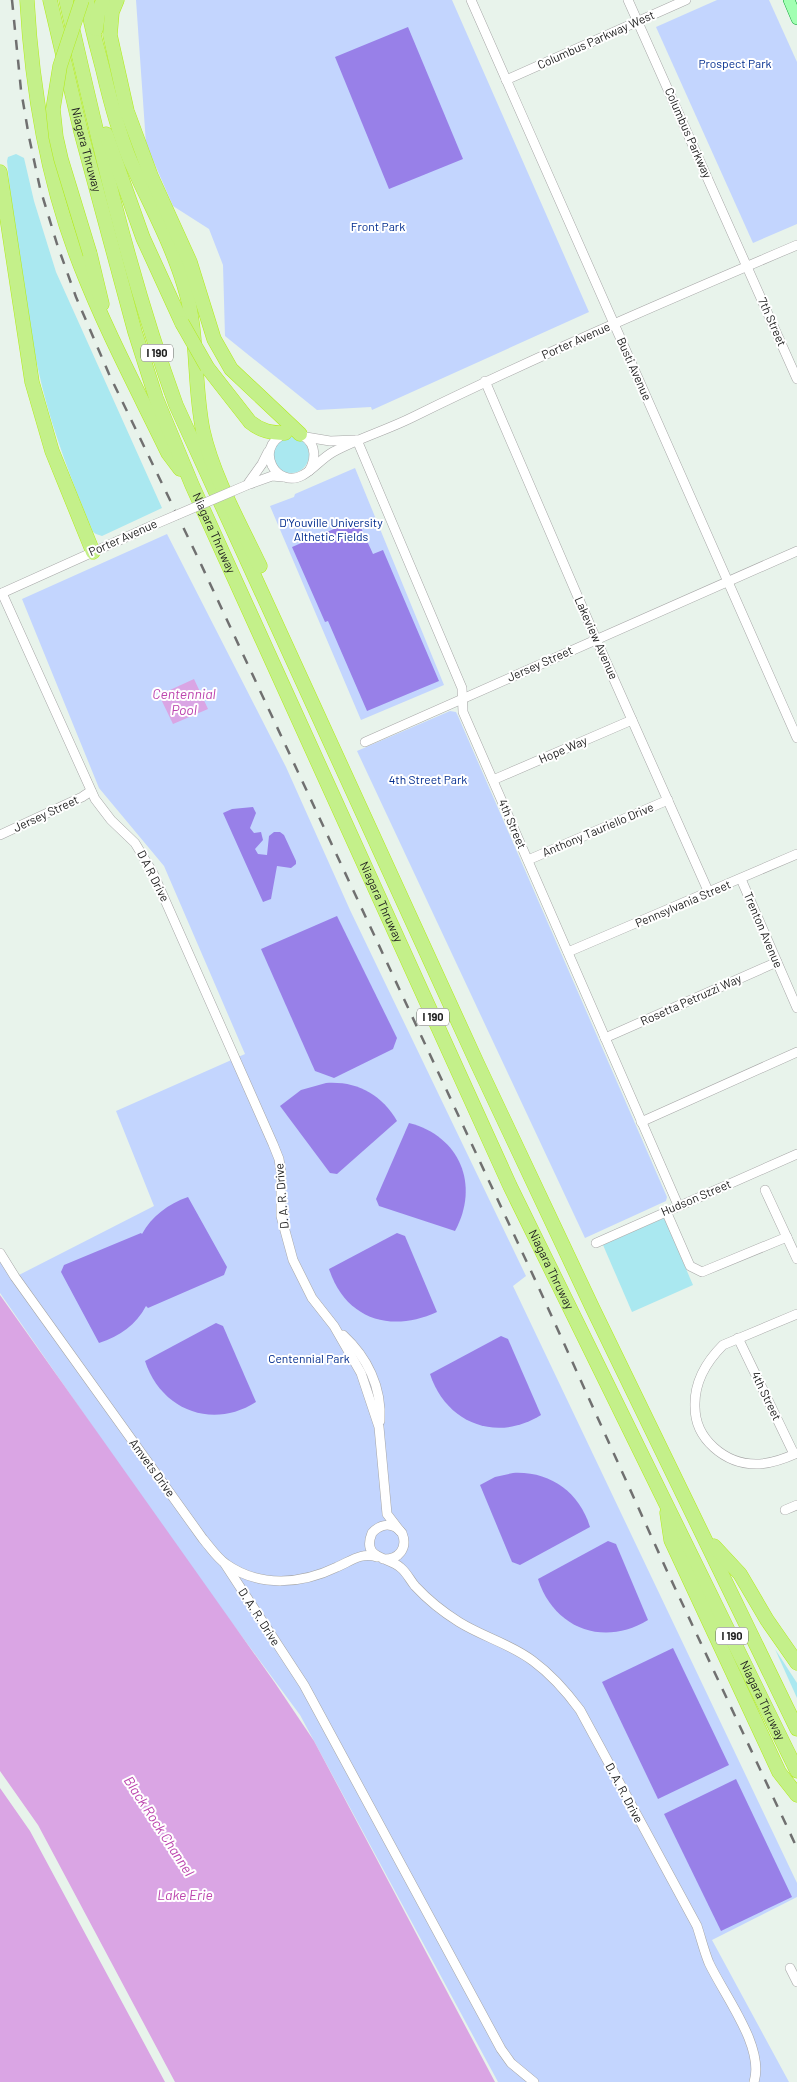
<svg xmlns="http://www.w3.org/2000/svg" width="797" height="2082" font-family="Barlow,sans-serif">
  <rect width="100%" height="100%" fill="#e8f3eb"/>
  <g fill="#aae8f0">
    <path d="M16 154 24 158 34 201 56 272 162 508 102 536 96 534 93 532C71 479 50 425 38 369 23 301 14 230 7 161L8 157Z"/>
    <circle cx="291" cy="455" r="18"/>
    <path d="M664 1218 693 1285 632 1312 603 1245Z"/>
    <path d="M775 1649 797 1683V1698Z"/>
  </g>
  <g fill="#c3d5fe">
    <path d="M136 0H452L589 312 372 410 371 407 317 410 225 336 223 265 209 229 173 206 146 144Z"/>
    <path d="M717 0H769L797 62V224L753 243 656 27Z"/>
    <path d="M355 468 444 685 361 720 270 506 294 497 295 494Z"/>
    <path d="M167 534 286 767 350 910 526 1276 513 1286 797 1883V1897L712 1940 789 2082H498L300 1715 181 1554 0 1293V1253L15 1277 154 1206 116 1111 245 1054 164 866 99 788 22 599Z"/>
    <path d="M450 711 456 712 458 716 667 1197 666 1201 585 1238 357 751Z"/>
  </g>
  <g fill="#9880e8">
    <path d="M408 27 463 159 389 189 335 57Z"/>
    <path d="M357 519 373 554 383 550 439 681 367 711 328 621 325 622 292 547Z"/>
    <path d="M253 807 256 813 250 828 254 833 261 832 263 840 255 849 258 854 267 855 269 836 274 832H280L284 835 296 861V864L291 868 277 866 271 899 263 902 223 813 232 809Z"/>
    <path d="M337 916 397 1038 393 1049 334 1078 315 1071 261 949Z"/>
    <path d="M326 1083C357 1081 381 1094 397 1121L337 1174 330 1173 280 1106 301 1090Z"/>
    <path d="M409 1123C460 1136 480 1185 455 1231L379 1206 376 1199Z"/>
    <path d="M188 1197 227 1267 224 1275 148 1308 146 1306C136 1325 120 1336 99 1343L61 1272 64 1265 141 1233 142 1234C152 1216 168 1204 188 1197Z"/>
    <path d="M397 1233 405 1236 437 1312C391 1333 346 1320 329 1269Z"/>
    <path d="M216 1323 223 1326 256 1402C212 1430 161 1410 145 1361Z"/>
    <path d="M501 1336 508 1339 541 1415C496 1443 446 1423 430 1374Z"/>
    <path d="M513 1473C550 1471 579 1492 590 1527L520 1565 512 1562 480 1485 495 1477Z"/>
    <path d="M608 1541 616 1544 648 1620C604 1647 554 1629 538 1579Z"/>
    <path d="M673 1648 729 1765 658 1799 602 1682Z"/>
    <path d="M736 1779 792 1897 721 1931 664 1814Z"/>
  </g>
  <g fill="#daa5e4">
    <path d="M194 679 208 709 173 724 159 695Z"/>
    <path d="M0 1295 275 1683 314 1741 495 2082H0Z"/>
  </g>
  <path fill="#e8f3eb" d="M0 1771 38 1825 175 2082H165L30 1831 0 1788Z"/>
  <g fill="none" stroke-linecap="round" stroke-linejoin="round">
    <g stroke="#a6a6a6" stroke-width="10">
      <g id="minor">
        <path d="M471 0 797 738"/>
        <path d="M628 0 797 379"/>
        <path d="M506 80 686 0"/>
        <path d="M485 381 596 639 709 893"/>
        <path d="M297 433C315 439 318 456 309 471"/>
        <path d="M284 434C253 449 277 490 303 475 314 469 322 458 333 452 359 438 387 430 413 417 539 355 668 300 797 245"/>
        <path d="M306 437 330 441 356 440"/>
        <path d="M357 440 462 688 463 712 678 1205"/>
        <path d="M250 484 272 476 283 477"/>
        <path d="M247 485 262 464 268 452"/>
        <path d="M2 593 95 799 111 820 135 843 153 873 273 1144 279 1159 281 1172V1216L293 1260 312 1298 334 1326 361 1373 379 1427 387 1514 400 1531"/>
        <path d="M0 594 151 526"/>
        <path d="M365 742 797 551"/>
        <path d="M493 780 632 720"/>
        <path d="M0 835 82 797 91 791"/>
        <path d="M528 860 668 800"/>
        <path d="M741 879 797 1008"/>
        <path d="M568 952 797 854"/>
        <path d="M605 1038 777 962"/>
        <path d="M641 1122 797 1052"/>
        <path d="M765 1190 797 1259"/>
        <path d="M666 1211 690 1266 702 1272 787 1237"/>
        <path d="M596 1243 797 1154"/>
        <path d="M0 1253 15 1277 203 1539C210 1547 217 1558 226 1564 260 1588 302 1584 337 1567 351 1561 361 1552 377 1557"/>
        <path d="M797 1314 723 1345C706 1362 694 1383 695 1407 695 1439 725 1464 756 1464 771 1464 784 1459 797 1453"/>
        <path d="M343 1335C367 1357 382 1387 380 1421"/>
        <path d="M738 1338 794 1454"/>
        <path d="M785 1510 797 1505"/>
        <path d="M383 1559C399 1560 408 1548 402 1533 393 1522 381 1523 372 1533 361 1560 389 1556 401 1568 407 1573 410 1580 415 1586 428 1600 443 1612 459 1622 483 1637 511 1644 533 1661 552 1675 566 1691 580 1710L697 1926C701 1938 704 1951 709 1963 724 1995 765 2047 754 2082"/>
        <path d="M225 1564 304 1685 501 2049 511 2063 534 2082"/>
        <path d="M790 1968 797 1982"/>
      </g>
    </g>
    <g stroke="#00a02d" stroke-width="12">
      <path id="major" d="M789 0 797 19"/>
    </g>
    <g stroke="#b3ec1a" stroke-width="15">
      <g id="highway">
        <path d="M27 0C32 90 48 183 81 267 106 331 138 391 168 453L180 469"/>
        <path id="s1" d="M50 0 81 132 135 332 156 398 192 485 510 1186 797 1771"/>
        <path d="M66 0C97 136 128 273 176 405L477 1063 593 1309 797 1729"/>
        <path d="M87 0C90 24 97 46 103 70 110 100 118 131 130 160 148 201 171 242 184 285 199 332 193 382 203 431 213 476 240 524 260 566"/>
        <path d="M117 0 112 12 110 35 127 111 151 176 190 262 214 339 231 369 300 434"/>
        <path d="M96 29 98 14 103 0"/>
        <path d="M106 134 143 238 182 323"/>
        <path d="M0 172 32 382 52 451 93 552"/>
        <path d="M90 254 102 304"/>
        <path d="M207 367 250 422C261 431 271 433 285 433"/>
        <path d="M667 1513 671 1540 779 1772 797 1795"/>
        <path d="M714 1546 740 1574 767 1620 797 1663"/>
      </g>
    </g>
    <use href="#minor" stroke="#fff" stroke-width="9"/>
    <use href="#major" stroke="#a1ffb2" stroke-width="11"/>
    <use href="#highway" stroke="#c4f08a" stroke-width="14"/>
    <path stroke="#707070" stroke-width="2.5" stroke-dasharray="10 10" stroke-linecap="butt" d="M12 0 21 90 29 137 40 188 57 244 76 297 109 374 199 560 538 1286 667 1571 797 1848"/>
    <g stroke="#a6a6a6" stroke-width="10" stroke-linecap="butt">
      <path id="minor-bridge" d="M151 526 247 485"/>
    </g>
    <g stroke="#b3ec1a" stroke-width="15" stroke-linecap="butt">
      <g id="highway-bridge">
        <path d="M82 0 60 66 53 109 56 137 61 159 90 254"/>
        <path d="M182 323 207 367"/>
      </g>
    </g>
    <use href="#minor-bridge" stroke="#fff" stroke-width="9"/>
    <use href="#highway-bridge" stroke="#c4f08a" stroke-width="14"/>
  </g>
  <g text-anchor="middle" stroke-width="4" stroke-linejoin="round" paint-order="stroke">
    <g fill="#fff" stroke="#646464" stroke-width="1">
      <rect x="141" y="344.5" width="32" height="17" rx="4"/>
      <rect x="417" y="1008.5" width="32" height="17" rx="4"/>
      <rect x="716" y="1627.5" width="32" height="17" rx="4"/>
    </g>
    <g font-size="11" font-weight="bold" fill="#222">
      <text x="157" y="357">I 190</text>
      <text x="433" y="1021">I 190</text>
      <text x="732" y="1640">I 190</text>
    </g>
    <g font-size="12" fill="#222" stroke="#fff">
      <text transform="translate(596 40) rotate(-24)" y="4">Columbus Parkway West</text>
      <text transform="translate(688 133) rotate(66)" y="4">Columbus Parkway</text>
      <text dy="4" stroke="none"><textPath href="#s1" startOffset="154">Niagara Thruway</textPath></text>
      <text transform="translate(772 322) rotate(66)" y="4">7th Street</text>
      <text transform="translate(576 341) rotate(-24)" y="4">Porter Avenue</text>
      <text transform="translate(634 369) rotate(66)" y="4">Busti Avenue</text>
      <text dy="4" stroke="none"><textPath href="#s1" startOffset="559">Niagara Thruway</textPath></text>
      <text transform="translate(123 538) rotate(-24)" y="4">Porter Avenue</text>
      <text transform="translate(596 638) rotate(66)" y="4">Lakeview Avenue</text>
      <text transform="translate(540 664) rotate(-24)" y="4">Jersey Street</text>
      <text transform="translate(563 750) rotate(-23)" y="4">Hope Way</text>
      <text transform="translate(46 814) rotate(-25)" y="4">Jersey Street</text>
      <text transform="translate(512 824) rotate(67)" y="4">4th Street</text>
      <text transform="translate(598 830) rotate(-23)" y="4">Anthony Tauriello Drive</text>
      <text transform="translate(153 876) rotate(63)" y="4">D A R Drive</text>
      <text dy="4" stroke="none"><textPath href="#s1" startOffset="964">Niagara Thruway</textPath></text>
      <text transform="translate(683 904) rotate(-23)" y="4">Pennsylvania Street</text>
      <text transform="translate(763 930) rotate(67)" y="4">Trenton Avenue</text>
      <text transform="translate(691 1000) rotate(-24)" y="4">Rosetta Petruzzi Way</text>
      <text transform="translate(282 1196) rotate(-95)" y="4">D. A. R. Drive</text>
      <text transform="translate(696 1198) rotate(-23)" y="4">Hudson Street</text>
      <text dy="4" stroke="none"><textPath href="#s1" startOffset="1369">Niagara Thruway</textPath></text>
      <text transform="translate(766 1396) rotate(64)" y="4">4th Street</text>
      <text transform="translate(152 1468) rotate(54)" y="4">Amvets Drive</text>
      <text transform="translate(259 1617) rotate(57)" y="4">D. A. R. Drive</text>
      <text dy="4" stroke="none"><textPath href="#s1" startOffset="1849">Niagara Thruway</textPath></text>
      <text transform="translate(624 1793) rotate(62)" y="4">D. A. R. Drive</text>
    </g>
    <g font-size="12" fill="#012c8e" stroke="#fff">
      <text x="735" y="68">Prospect Park</text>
      <text x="378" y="231">Front Park</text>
      <text x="331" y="527">D'Youville University<tspan x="331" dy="14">Althetic Fields</tspan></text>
      <text x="428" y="784">4th Street Park</text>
      <text x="309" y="1363">Centennial Park</text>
    </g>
    <g font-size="14" font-style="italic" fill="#bc44ae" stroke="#fff">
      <text x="184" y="699">Centennial<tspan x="184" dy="16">Pool</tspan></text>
      <text transform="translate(159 1826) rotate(57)" y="5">Black Rock Channel</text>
      <text x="185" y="1900">Lake Erie</text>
    </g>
  </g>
</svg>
